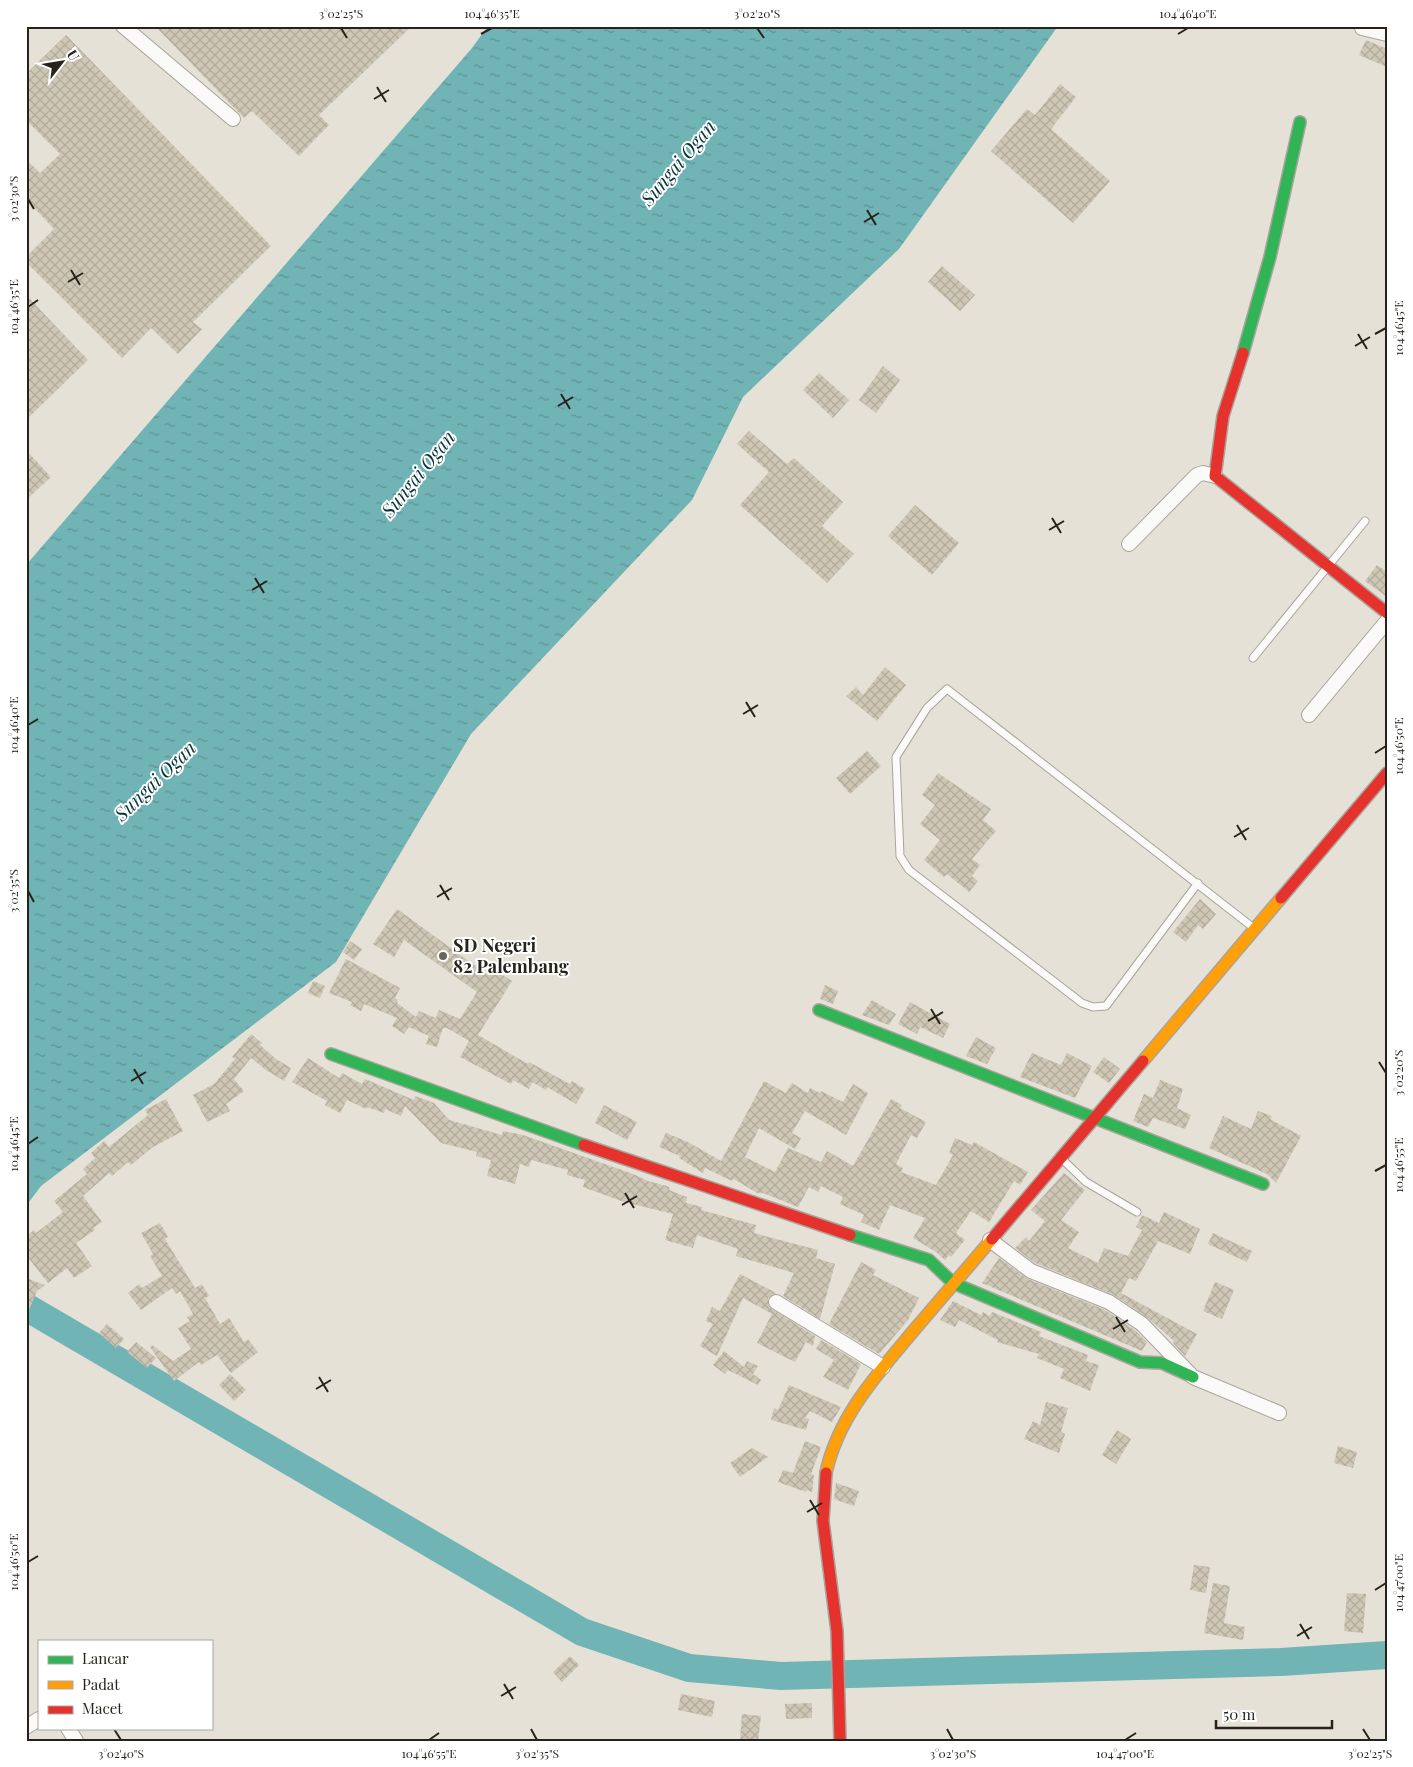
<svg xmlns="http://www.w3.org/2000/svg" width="1413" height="1767" font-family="'Playfair Display',serif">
  <defs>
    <pattern id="water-ripples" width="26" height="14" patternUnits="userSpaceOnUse" patternTransform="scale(1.25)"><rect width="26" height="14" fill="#71b4b6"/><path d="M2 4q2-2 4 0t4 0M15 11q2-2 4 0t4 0" fill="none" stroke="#5d9293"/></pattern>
    <pattern id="building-cross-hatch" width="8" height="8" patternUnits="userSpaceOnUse" patternTransform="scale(1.25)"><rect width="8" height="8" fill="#cfc7b6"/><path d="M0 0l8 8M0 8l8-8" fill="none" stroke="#b2ab9c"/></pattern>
  </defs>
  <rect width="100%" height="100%" fill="#e6e1d6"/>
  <path fill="url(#water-ripples)" d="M488 26H1058L899 249 743 397 692 500 471 734 336 962 41 1186 26 1206V565L472 48Z"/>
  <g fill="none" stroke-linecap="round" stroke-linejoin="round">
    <path stroke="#71b4b6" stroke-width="28" d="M26 1307 582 1632 689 1668 781 1676 1281 1662 1387 1655"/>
  </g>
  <g fill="url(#building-cross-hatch)">
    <path d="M155 26H412L319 115 329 125 299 156 252 111 244 118Z"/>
    <path d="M66 35 271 246 193 322 202 329 178 354 151 328 122 358 26 262V257L54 229 26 199V159L40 173 60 154 26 120V74Z"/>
    <path d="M1366 40 1387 49V67L1359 55Z"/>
    <path d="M1060 84 1076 97 1051 129 1110 181 1073 223 991 151 1027 109 1035 115Z"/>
    <path d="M942 266 975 295 960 311 928 282Z"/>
    <path d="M26 295 88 360 26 420Z"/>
    <path d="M883 366 900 380 876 413 859 400Z"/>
    <path d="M819 373 849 400 833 418 803 390Z"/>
    <path d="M749 431 787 464 794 458 843 502 822 526 854 554 827 583 740 505 769 472 737 444Z"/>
    <path d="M26 450 51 477 26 500Z"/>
    <path d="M915 505 959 543 932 575 888 536Z"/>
    <path d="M1377 565 1387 572V597L1365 581Z"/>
    <path d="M885 667 906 685 877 721 846 696 856 687 863 695Z"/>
    <path d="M867 751 881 766 850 794 836 778Z"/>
    <path d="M938 773 991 809 983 820 996 831 972 859 980 865 972 876 978 881 969 892 947 874 944 877 924 860 940 840 920 824 935 805 922 795Z"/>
    <path d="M1200 899 1216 914 1203 929 1198 925 1186 942 1173 932Z"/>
    <path d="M397 909 488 975 492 968 512 981 478 1035 528 1064 529 1062 570 1084 572 1081 585 1089 576 1104 547 1087 546 1090 532 1082 529 1089 513 1080 511 1084 460 1057 469 1041 447 1028H443L437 1047 426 1044 429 1036 409 1027 404 1034 392 1026 397 1018 364 1004 361 1011 350 1005 352 1002 329 993 346 959 400 988 395 998 398 1000 397 1003 416 1017 419 1011 436 1018 439 1010 460 1019 477 992 404 940 394 957 373 944Z"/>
    <path d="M350 941 362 949 354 960 343 952Z"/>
    <path d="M313 981 325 986 320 998 308 993Z"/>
    <path d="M825 985 838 991 833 1004 820 999Z"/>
    <path d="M872 1000 896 1014 889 1025 862 1015Z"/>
    <path d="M910 1002 950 1024 943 1038 920 1027 917 1034 898 1024Z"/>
    <path d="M251 1034 262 1043 260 1045 276 1059 291 1068 284 1081 266 1070 251 1058 234 1079 244 1091 226 1104 230 1111 207 1122 193 1095 214 1084 235 1059 232 1057Z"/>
    <path d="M976 1037 996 1048 987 1064 966 1056Z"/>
    <path d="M1032 1053 1061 1065 1067 1053 1092 1066 1075 1098 1020 1077Z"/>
    <path d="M1104 1057 1120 1069 1109 1083 1093 1072Z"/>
    <path d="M308 1058 339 1078 342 1073 362 1084 365 1079 414 1100 415 1096 434 1103 449 1120 502 1135 503 1131 523 1135 633 1174 648 1181 670 1187 669 1190 687 1197 686 1203 702 1207 701 1210 756 1225 754 1233 818 1250 816 1258 835 1264 820 1319 783 1296 794 1273 736 1256 738 1249 697 1235 693 1248 665 1240 673 1214 624 1202 583 1187 585 1180 567 1175 568 1170 531 1160 529 1167 520 1164 515 1184 487 1176 491 1160 476 1156 477 1152 441 1143 405 1106 401 1116 385 1109 384 1113 367 1107 366 1109 347 1100 340 1113 325 1105 327 1101 292 1082Z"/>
    <path d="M1160 1080 1183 1089 1177 1108 1191 1115 1185 1129 1153 1118 1148 1127 1133 1121 1144 1094 1153 1098Z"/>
    <path d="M764 1081 786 1093 792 1083 808 1093 810 1088 820 1093 821 1091 843 1102 853 1084 868 1093 846 1135 805 1111 792 1133 801 1138 795 1149 759 1128 745 1157 775 1172 788 1148 821 1162 827 1151 853 1166 891 1099 902 1105 900 1108 926 1122 917 1138 911 1135 896 1164 903 1168 901 1172 936 1185 953 1155 949 1153 955 1138 972 1145 974 1142 1028 1172 1020 1185 1014 1181 989 1222 971 1211 956 1233 965 1240 951 1257 949 1255 945 1260 936 1252 913 1238 925 1218 890 1205 879 1230 861 1222 864 1215 840 1204 843 1197 821 1186 818 1192 809 1187 798 1207 763 1193H757L734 1179 732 1181 705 1168 703 1173 679 1158 680 1156 659 1147 666 1133 688 1142 721 1161Z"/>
    <path d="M166 1099 183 1131 153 1147 131 1165 128 1162 112 1176 109 1173 83 1196 102 1222 93 1228 95 1230 76 1243 92 1266 74 1278 67 1268 48 1283 26 1255V1236L34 1230 36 1233 63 1212 54 1201 87 1174 83 1169 95 1158 91 1153 104 1141 109 1147 148 1115 145 1110Z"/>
    <path d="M604 1105 637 1122 627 1140 595 1123Z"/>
    <path d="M1258 1111 1272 1116 1270 1119 1301 1136 1276 1183 1267 1174 1209 1148 1223 1116 1251 1129Z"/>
    <path d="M1064 1173 1085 1190 1061 1220 1079 1232 1068 1248 1098 1263 1104 1248 1128 1256 1142 1230 1136 1227 1142 1215 1159 1223 1164 1212 1200 1229 1190 1254 1158 1241 1136 1281 1129 1278 1121 1293 1197 1334 1185 1356 1173 1343 1174 1341 1148 1318 1114 1295 1035 1263 1015 1248 1026 1237 1029 1241 1045 1221 1031 1210Z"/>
    <path d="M160 1223 168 1237 165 1239 195 1288 202 1284 209 1296 205 1298 220 1324 229 1318 244 1342 248 1339 258 1352 231 1373 217 1355 201 1365 199 1362 174 1381 150 1347 152 1345 173 1361 191 1349 178 1328 190 1321 187 1317 193 1314 180 1291 176 1294 172 1288 141 1310 128 1293 139 1284 142 1288 162 1276 150 1256 153 1254 141 1233Z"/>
    <path d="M1213 1233 1252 1251 1247 1262 1208 1244Z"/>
    <path d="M999 1258 1028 1279 1105 1310 1136 1331 1147 1342 1142 1351 982 1283Z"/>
    <path d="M861 1262 876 1270 873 1275 919 1298 908 1320 879 1354 829 1324Z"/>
    <path d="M740 1274 776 1293 768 1298 769 1307 815 1336 813 1346 806 1342 795 1362 757 1343 772 1314 743 1298 717 1356 700 1346 713 1324 706 1321 712 1307 720 1311Z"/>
    <path d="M26 1278 45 1285 37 1291 26 1317Z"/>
    <path d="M1215 1282 1234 1290 1222 1319 1203 1311Z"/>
    <path d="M953 1301 981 1315 983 1312 990 1316 992 1312 1041 1332 1039 1336 1088 1355 1086 1361 1099 1365 1090 1391 1060 1378 1064 1369 1037 1358 1039 1354 997 1342 998 1340 959 1320 955 1327 940 1320Z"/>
    <path d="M107 1324 124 1339 116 1348 99 1333Z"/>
    <path d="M821 1340 861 1364 848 1390 823 1377 834 1360 816 1349Z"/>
    <path d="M136 1342 156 1358 147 1368 127 1352Z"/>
    <path d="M724 1351 744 1367 747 1361 758 1366 753 1374 761 1380 758 1385 728 1370 725 1374 713 1365Z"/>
    <path d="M230 1374 246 1390 234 1401 219 1385Z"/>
    <path d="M789 1385 841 1407 832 1422 810 1411 805 1418 809 1419 806 1430 771 1420 774 1408 778 1410Z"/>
    <path d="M1046 1402 1068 1408 1061 1432 1065 1434 1059 1453 1024 1439 1033 1421 1040 1425Z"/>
    <path d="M1117 1430 1131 1439 1116 1464 1102 1455Z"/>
    <path d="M805 1441 821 1447 811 1474 814 1475 812 1492 807 1490 806 1492 778 1482 783 1470 793 1473Z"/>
    <path d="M1338 1446 1357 1452 1353 1468 1334 1463Z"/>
    <path d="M752 1448 768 1457 740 1477 730 1463Z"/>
    <path d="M836 1483 859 1491 854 1506 834 1499Z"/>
    <path d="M1194 1565 1210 1567 1206 1593 1190 1590Z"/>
    <path d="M1213 1583 1230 1586 1224 1623 1245 1627 1243 1640 1204 1633Z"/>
    <path d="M1347 1593 1366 1594 1363 1633 1344 1631Z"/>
    <path d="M570 1656 579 1665 562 1682 553 1672Z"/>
    <path d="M681 1694 715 1701 712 1717 678 1710Z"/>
    <path d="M812 1703V1718L786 1719 785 1704Z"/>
    <path d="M742 1714 761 1716 758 1741 740 1739Z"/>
  </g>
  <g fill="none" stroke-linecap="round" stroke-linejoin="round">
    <g stroke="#a8a49c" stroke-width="9">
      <g id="lane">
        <path d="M1253 658 1365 521"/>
        <path d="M1198 883 1106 1006 1093 1007 1082 1003 909 870 900 856 896 757 927 708 947 689 1255 929"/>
        <path d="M1062 1159 1086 1182 1137 1212"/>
      </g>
    </g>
    <g stroke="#a8a49c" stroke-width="16">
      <g id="street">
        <path d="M123 26 233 119"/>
        <path d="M1362 28 1387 34"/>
        <path d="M1129 544 1197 475 1203 473 1215 476"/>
        <path d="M1309 715 1387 621"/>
        <path d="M990 1240 1031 1271 1109 1302 1142 1324 1193 1377 1279 1413"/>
        <path d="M776 1302 883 1367"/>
        <path d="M26 1727 39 1719"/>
        <path d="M68 1728 76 1741"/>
      </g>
    </g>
    <g stroke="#a8a49c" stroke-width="14">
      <g id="fast">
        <path d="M1243 353 1270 257 1300 122"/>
        <path d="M819 1010 1263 1184"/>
        <path d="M331 1054 584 1145"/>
        <path d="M850 1235 929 1260 953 1283 1140 1362 1162 1363 1193 1377"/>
      </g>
    </g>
    <g stroke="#a8a49c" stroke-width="14">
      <g id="slow">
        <path d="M1143 1061 1281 898"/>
        <path d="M826 1473C838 1416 879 1372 915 1329 941 1299 966 1269 992 1239"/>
      </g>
    </g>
    <g stroke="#a8a49c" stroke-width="14">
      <g id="jam">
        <path d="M1243 353 1223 416 1215 476 1387 613"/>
        <path d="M1281 898 1387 773"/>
        <path d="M584 1145 850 1235"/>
        <path d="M992 1239 1143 1061"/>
        <path d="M826 1473 823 1521 837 1631 840 1741"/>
      </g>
    </g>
    <use href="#lane" stroke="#fbfaf9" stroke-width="7"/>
    <use href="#street" stroke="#fbfaf9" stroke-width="14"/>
    <use href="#fast" stroke="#30b455" stroke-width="11"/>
    <use href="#slow" stroke="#ff9f0a" stroke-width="11"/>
    <use href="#jam" stroke="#e5322d" stroke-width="11"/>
  </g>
  <path fill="none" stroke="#27231c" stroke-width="2" d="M341 28 347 38M757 28 764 38M481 34 492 28M1178 34 1188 28M377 87 386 102M374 99 389 90M28 199 34 209M867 210 876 225M864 222 879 213M71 270 80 285M68 282 83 273M28 307 38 300M1358 334 1367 349M1375 334 1386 328M1355 346 1370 337M561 394 570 409M558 406 573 397M1052 518 1061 533M1049 530 1064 521M255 578 264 593M252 590 267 581M746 702 755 717M743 714 758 705M28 725 38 719M1375 753 1386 746M1237 825 1246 840M1234 837 1249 828M440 885 449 900M28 891 34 902M437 897 452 888M931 1009 940 1024M928 1021 943 1012M1379 1062 1386 1073M134 1069 143 1084M131 1081 146 1072M28 1144 38 1137M1375 1171 1386 1165M625 1193 634 1208M622 1205 637 1196M1116 1317 1125 1332M1113 1329 1128 1320M319 1377 328 1392M316 1389 331 1380M810 1500 819 1515M807 1512 822 1503M28 1562 38 1556M1375 1590 1386 1583M1300 1624 1309 1639M1297 1636 1312 1627M504 1684 513 1699M501 1696 516 1687M114 1729 121 1740M531 1729 537 1740M947 1729 953 1740M1363 1729 1370 1740M429 1740 439 1733M1125 1740 1136 1733"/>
  <circle fill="#6a665d" stroke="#fff" stroke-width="2" cx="443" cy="956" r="5"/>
  <g text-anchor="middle" stroke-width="4" stroke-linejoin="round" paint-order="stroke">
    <g font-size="18" font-weight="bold" fill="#27231c" stroke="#fff" text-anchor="start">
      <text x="453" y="952">SD Negeri<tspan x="453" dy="21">82 Palembang</tspan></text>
    </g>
    <g font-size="19" font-style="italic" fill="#043438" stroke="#fff">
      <text transform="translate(678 163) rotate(-50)" y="7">Sungai Ogan</text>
      <text transform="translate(418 474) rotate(-51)" y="7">Sungai Ogan</text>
      <text transform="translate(155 781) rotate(-44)" y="7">Sungai Ogan</text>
    </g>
  </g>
  <rect width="1413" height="1767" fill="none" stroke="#ffffff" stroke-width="55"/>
  <rect x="38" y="1640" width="175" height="90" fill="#ffffff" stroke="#a9a7a4"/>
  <rect x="48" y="1656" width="25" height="8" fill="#30b455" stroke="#a9a7a4"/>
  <text x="82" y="1664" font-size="15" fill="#27231c">Lancar</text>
  <rect x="48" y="1681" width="25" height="8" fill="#ff9f0a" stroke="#a9a7a4"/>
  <text x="82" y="1690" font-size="15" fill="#27231c">Padat</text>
  <rect x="48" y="1706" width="25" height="8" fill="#e5322d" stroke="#a9a7a4"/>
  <text x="82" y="1714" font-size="15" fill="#27231c">Macet</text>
  <g transform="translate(62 62) rotate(59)" stroke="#ffffff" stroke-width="4" paint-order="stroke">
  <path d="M0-4L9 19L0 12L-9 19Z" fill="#27231c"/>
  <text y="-8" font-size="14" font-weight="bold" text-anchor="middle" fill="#27231c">U</text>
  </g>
  <path d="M1216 1720v8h116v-8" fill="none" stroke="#27231c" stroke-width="2.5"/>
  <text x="1223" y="1720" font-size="15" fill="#27231c" stroke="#ffffff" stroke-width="4" paint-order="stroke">50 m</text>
  <rect x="28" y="28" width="1358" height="1712" fill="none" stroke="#27231c" stroke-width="2"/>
  <g font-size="12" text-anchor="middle" fill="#27231c">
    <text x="341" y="18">3°02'25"S</text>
    <text x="492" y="18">104°46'35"E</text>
    <text x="757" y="18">3°02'20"S</text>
    <text x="1188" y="18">104°46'40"E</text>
    <text transform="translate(14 199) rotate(-90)" y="4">3°02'30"S</text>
    <text transform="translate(14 307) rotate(-90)" y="4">104°46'35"E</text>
    <text transform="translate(1399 328) rotate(-90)" y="4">104°46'45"E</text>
    <text transform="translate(14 725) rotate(-90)" y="4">104°46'40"E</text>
    <text transform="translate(1399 746) rotate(-90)" y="4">104°46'50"E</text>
    <text transform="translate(14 891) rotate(-90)" y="4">3°02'35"S</text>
    <text transform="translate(1399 1073) rotate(-90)" y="4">3°02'20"S</text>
    <text transform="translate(14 1144) rotate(-90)" y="4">104°46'45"E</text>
    <text transform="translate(1399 1165) rotate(-90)" y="4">104°46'55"E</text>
    <text transform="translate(14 1562) rotate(-90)" y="4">104°46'50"E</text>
    <text transform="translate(1399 1583) rotate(-90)" y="4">104°47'00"E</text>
    <text x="121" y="1758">3°02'40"S</text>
    <text x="429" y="1758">104°46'55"E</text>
    <text x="537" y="1758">3°02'35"S</text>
    <text x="953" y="1758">3°02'30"S</text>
    <text x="1125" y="1758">104°47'00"E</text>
    <text x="1370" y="1758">3°02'25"S</text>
  </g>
</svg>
